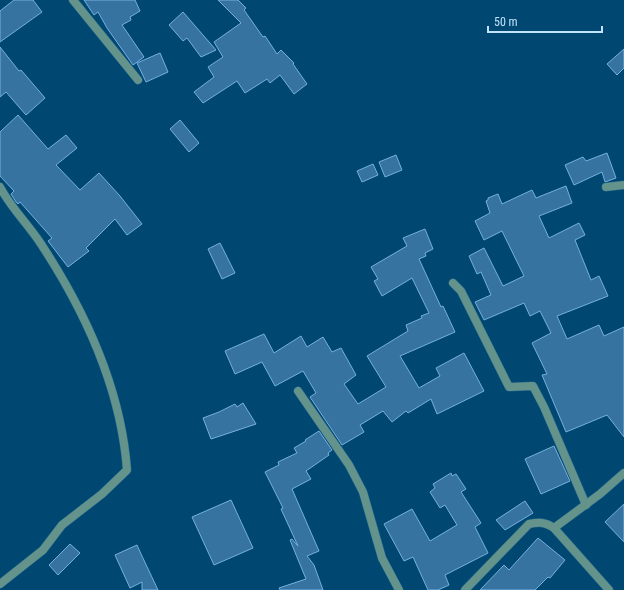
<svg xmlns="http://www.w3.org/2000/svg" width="624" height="590" font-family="'Roboto Condensed',sans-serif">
  <rect width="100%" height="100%" fill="#004872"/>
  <g fill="#3773a1" stroke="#74b0e1">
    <path d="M14 0H33L42 12 0 42V11Z"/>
    <path d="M84 0H135L140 11 130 17 131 20 122 25 144 57 133 65 107 28 98 12 94 15Z"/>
    <path d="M218 0H238L246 8 244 10 263 37 265 36 277 54 281 50 294 63 293 64 307 84 294 94 280 75 270 83 267 79 245 93 237 81 203 103 194 92 214 77 208 67 223 57 214 42 241 23Z"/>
    <path d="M183 12 216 50 201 57 187 38 183 41 169 25Z"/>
    <path d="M0 47 19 71 21 70 45 98 26 115 6 92 0 97Z"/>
    <path d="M624 49V68L617 75 607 64Z"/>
    <path d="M160 53 168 72 146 82 137 63Z"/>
    <path d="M18 115 48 149 66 135 77 148 56 165 80 190 99 173 120 196 142 224 127 235 115 219 86 248 89 251 68 267 48 241 52 238 20 202 18 204 16 202 11 194 14 191 0 176V132Z"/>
    <path d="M180 120 199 143 189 152 170 129Z"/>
    <path d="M607 153 616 178 605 182 602 172 574 185 565 165 583 157 586 161Z"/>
    <path d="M396 155 402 170 385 177 379 162Z"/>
    <path d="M373 164 378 175 362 182 357 171Z"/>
    <path d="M566 186 572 203 539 216 549 238 579 223 585 235 575 240 591 280 599 276 608 296 557 316 567 339 599 325 604 336 624 327V437L607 415 566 432 542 375 547 374 532 343 551 333 540 311 530 316 524 303 484 320 475 302 491 295 481 272 477 274 469 256 484 248 503 286 524 276 502 231 484 240 475 221 490 213 486 201 488 200V198L498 194 502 204 532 190 536 198Z"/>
    <path d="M425 229 433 249 425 253 426 256 419 259 441 307 443 306 455 332 400 356 419 388 440 376 436 368 464 353 484 391 437 414 431 399 408 413 406 411 392 422 383 411 360 425 364 432 342 445 310 397 316 393 303 371 275 386 262 362 235 374 225 351 264 334 274 353 301 336 307 347 323 337 332 352 341 348 356 375 344 384 358 404 386 387 367 356 408 331 406 325 422 318 421 316 429 313 412 278 382 296 374 281 378 279 371 267 407 246 403 238Z"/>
    <path d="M220 243 235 273 222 279 208 249Z"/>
    <path d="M243 403 256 424 211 439 203 418 219 412 235 404 237 407Z"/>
    <path d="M319 431 332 450 328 453 329 455 306 471 311 479 292 489 319 551 307 556 314 565 323 590H280L279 588 306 579 290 540 292 539 298 546 281 509 283 508 265 472 279 465 278 462 297 453 294 448 306 441 305 440Z"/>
    <path d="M554 446 570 481 541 494 525 459Z"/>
    <path d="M451 473 452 476 456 474 466 489 461 492 481 523 475 527 488 553 445 575 449 585 438 590H428L413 557 404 561 384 524 412 509 430 541 457 525 445 505 440 508 430 492 435 488 433 484Z"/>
    <path d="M231 500 253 548 214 565 192 517Z"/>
    <path d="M525 501 533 513 505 530 496 520Z"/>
    <path d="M624 504V542L605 522Z"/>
    <path d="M538 538 565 560 550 578 548 577 535 590H480L504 565 509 570Z"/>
    <path d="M70 544 80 553 58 575 49 565Z"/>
    <path d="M137 545 141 554 158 590H142V582L130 588 115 555Z"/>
  </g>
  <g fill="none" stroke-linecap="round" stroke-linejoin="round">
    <g stroke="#23648b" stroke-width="9">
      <g id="street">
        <path d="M73 0 138 80"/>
        <path d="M0 187C11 208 28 224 41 244 85 311 121 389 127 470L102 494 62 525 43 550 0 584"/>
        <path d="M606 187 624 185"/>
        <path d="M453 283 461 291 509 387 533 386 544 407 586 505"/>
        <path d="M298 391 349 465 363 492 382 558 399 590"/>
        <path d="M465 590 529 524C540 522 545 522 554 528"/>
        <path d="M609 590 554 528 600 494 624 473"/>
      </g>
    </g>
    <use href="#street" stroke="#63938b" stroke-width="8"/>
  </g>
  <path d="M488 26v6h114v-6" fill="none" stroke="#c3e2fb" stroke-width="2"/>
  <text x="494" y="26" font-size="12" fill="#c3e2fb" stroke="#004872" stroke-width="3" paint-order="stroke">50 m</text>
</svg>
